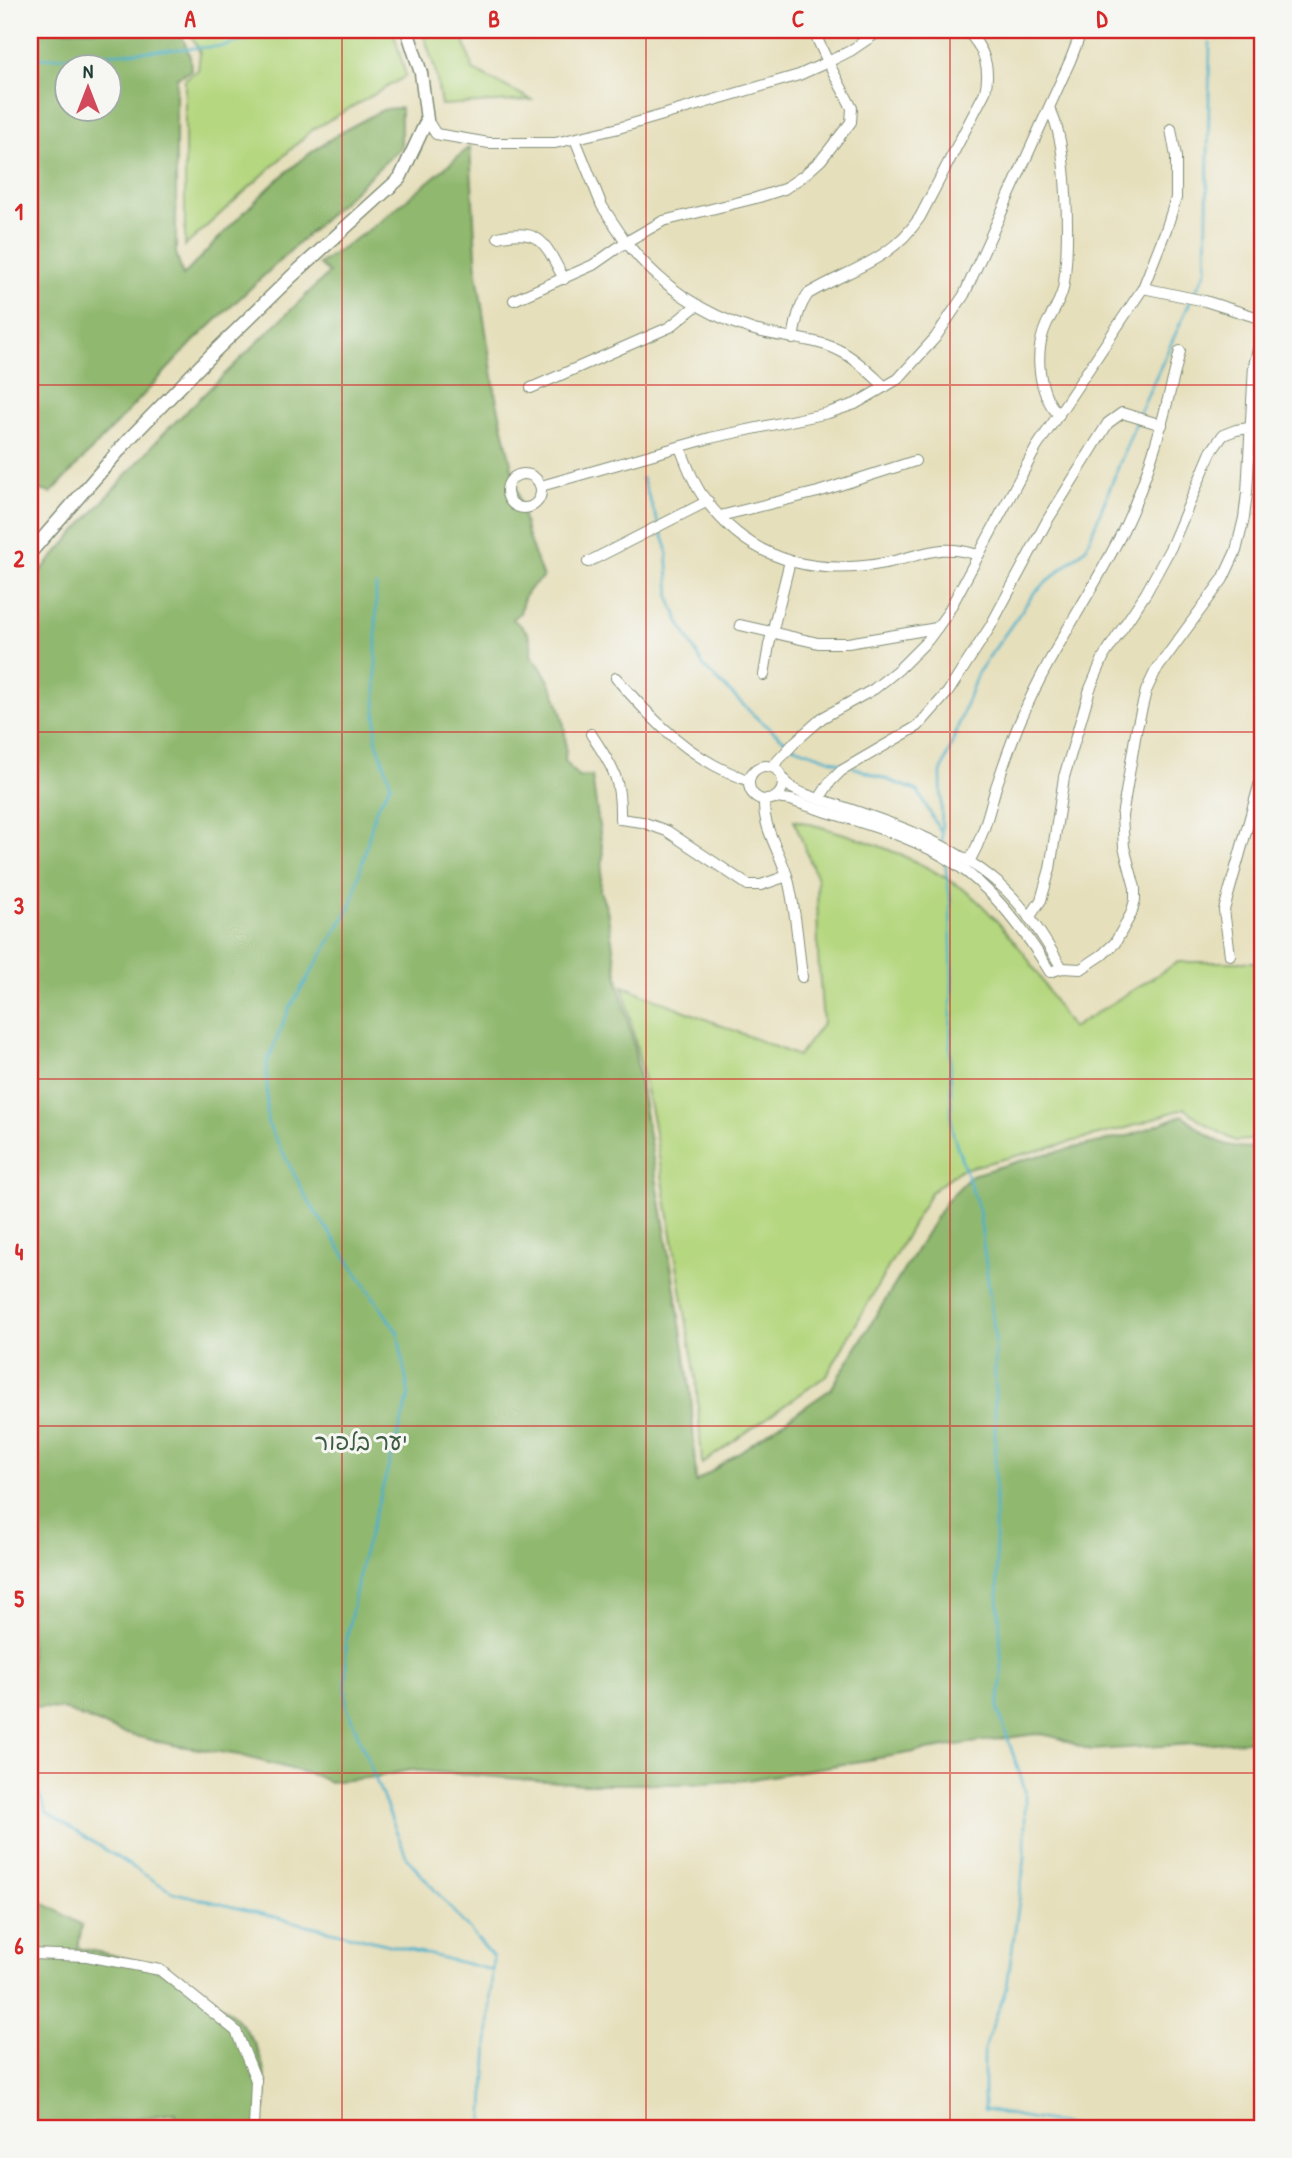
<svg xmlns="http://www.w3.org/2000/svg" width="1292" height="2158" font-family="'Patrick Hand','Playpen Sans Hebrew',sans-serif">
  <rect width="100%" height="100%" fill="#f6f6f2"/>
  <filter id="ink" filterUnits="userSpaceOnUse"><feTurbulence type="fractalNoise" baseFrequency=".0143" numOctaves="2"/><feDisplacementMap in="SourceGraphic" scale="14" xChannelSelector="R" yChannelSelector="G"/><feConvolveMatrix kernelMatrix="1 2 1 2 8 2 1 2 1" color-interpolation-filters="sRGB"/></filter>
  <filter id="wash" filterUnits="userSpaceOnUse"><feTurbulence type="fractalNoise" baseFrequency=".00686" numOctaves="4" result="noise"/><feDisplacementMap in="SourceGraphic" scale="28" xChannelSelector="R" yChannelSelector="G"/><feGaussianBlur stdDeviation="1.57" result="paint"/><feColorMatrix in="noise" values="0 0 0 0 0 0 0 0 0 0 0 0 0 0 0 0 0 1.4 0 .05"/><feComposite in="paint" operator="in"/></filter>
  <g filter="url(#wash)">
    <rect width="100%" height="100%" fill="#e6dfbb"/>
    <g fill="#b5d77f" stroke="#6a8a5a" stroke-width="2">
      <path d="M189 30H393L406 76 312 130 185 246V79L198 70 200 53Z"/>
      <path d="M422 30H461L473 70 532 100 441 105 435 69Z"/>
      <path d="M794 820C855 835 915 855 967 892 982 903 1007 932 1019 947 1039 971 1052 1002 1072 1028L1178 962H1262V1139L1235 1141 1207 1125 1184 1108 1130 1127 960 1170 931 1192 827 1375 702 1464 696 1378 653 1121 623 986 798 1056 823 1023 818 956 817 879Z"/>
    </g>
    <g fill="#90b86e" stroke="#587a51" stroke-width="2" fill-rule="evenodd">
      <path d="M30 30H180L190 57 191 71 177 77 176 94V253L183 276C238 219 290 157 362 121 380 112 379 108 401 108V147L193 342 51 493 30 487ZM66 66H108V108H66Z"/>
      <path d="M470 147 477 273 496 397 527 534 543 578C527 588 523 596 520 613L512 619C527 629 533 636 531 655 556 684 569 723 565 761L578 777 592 776 603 855 600 891 607 910 619 984 633 1042 672 1271 691 1394 696 1482 831 1389 946 1201 972 1175 1033 1157 1132 1135 1183 1115C1212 1139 1223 1151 1262 1147V1738L1246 1741 1092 1750C1072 1745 1056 1734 1036 1734L963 1744 747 1780 689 1784H583L410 1770 375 1777 329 1782 317 1776 239 1755 173 1745 126 1734 62 1709 30 1707V583L163 434 329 273 319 264 377 224Z"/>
      <path d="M30 1895 82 1925 78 1948C168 1963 294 2013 260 2128H178L176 2113 67 2128H30Z"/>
    </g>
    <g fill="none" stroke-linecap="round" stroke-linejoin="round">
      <g stroke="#4cb1cb" stroke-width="2.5">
        <path d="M30 59 224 46 281 30"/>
        <path d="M1193 296 1206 271 1210 43"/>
        <path d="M1139 414 1190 302"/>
        <path d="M642 478 667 548 670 599 679 622 704 667 760 721 792 746 846 765"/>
        <path d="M376 586V739L391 784 376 809 351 906 289 1009 267 1063V1122L308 1201 398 1333 409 1396 362 1559 346 1642V1705L407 1858 493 1957 483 2128"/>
        <path d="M853 767 918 791 940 831"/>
        <path d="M942 842 941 773 977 674 1034 593 1086 548 1137 420"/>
        <path d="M945 862 950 897 952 980 950 1050 952 1131 979 1210 995 1338V1534L1002 1673 998 1709 1025 1790V1858L1007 1986 984 2049V2110L1086 2128"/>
        <path d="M30 1775 47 1813 172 1892 492 1970"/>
      </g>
    </g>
  </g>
  <g filter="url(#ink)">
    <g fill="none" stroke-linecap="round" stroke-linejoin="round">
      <g stroke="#828e78" stroke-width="12">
        <g id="minor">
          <path d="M881 30 850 51 828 62 852 108 851 122 821 160 803 176 784 189 756 198 663 221 626 242C659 284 700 313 751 329 782 339 817 337 844 353 860 362 872 375 885 387"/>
          <path d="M1049 108C1069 142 1070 248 1063 289 1060 302 1053 312 1047 323 1034 350 1037 393 1059 415"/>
          <path d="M427 120 436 134 489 143H555L615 129 799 75 828 62 813 30"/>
          <path d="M498 237C542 227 545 244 564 279"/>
          <path d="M1143 288 1205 301 1262 319"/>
          <path d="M514 300 593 265 626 242 602 206 575 139"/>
          <path d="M793 339C796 322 798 308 808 294 851 268 890 262 920 217L985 92C991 67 984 48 966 30"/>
          <path d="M531 388 670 327 697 305"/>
          <path d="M680 447C686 463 692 480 702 495 747 559 811 577 885 563 922 556 939 542 978 555"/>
          <circle cx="524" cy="491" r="17"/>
          <path d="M541 486 710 438 828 413 855 404 898 379 935 338 964 295 1070 61 1082 30"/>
          <path d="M720 516 818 492 915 461"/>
          <path d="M588 562 708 501"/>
          <path d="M740 625 818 643H848L937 628"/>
          <path d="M764 675 769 645 790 561"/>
          <path d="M616 678C645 711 675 744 714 765 725 771 737 776 749 781"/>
          <path d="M591 734C613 768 621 777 620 819L642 822 667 831 748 885H761L787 876"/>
          <circle cx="766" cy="783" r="17"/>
          <path d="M772 767 796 741 822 718 874 689 899 669 928 640 947 614 1036 448 1143 288 1167 227 1176 198V157L1171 129"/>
          <path d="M783 779 792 788 804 794C872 817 942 835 998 883 1025 906 1044 938 1062 968"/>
          <path d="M776 798 791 800C846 820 911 832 960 867 997 894 1026 932 1050 972L1062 968 1081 969 1102 955 1115 943 1131 914 1135 900V888L1124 847 1122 816 1136 732 1146 691 1155 672 1223 579 1236 551 1244 518 1247 493 1254 365 1262 334"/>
          <path d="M819 799 830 782 841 771 918 726 948 692 990 627 1047 521 1108 423 1122 413 1162 425"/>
          <path d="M764 801C763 830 780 851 788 879 796 911 798 944 802 977"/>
          <path d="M969 862C984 835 988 815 996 787 1004 764 1012 739 1022 717 1047 658 1084 605 1114 548 1147 488 1164 417 1180 351"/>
          <path d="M1029 918 1041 900 1050 869 1064 777 1090 689 1104 656 1146 593 1171 547 1211 452 1223 435 1236 430 1262 426"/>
          <path d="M1230 955 1224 910 1262 775"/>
          <path d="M30 1954 87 1956 160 1970 236 2031 256 2080 254 2128"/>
        </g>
      </g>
      <g stroke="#828e78" stroke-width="15">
        <path id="secondary" d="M30 553 130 438 212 354 291 277 400 178 427 120 421 73 407 30"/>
      </g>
      <use href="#minor" stroke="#fff" stroke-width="10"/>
      <use href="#secondary" stroke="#fff" stroke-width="12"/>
    </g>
  </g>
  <path fill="none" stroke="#d62828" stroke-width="2" stroke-opacity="0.55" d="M342 30V2128M646 30V2128M950 30V2128M30 385H1262M30 732H1262M30 1079H1262M30 1426H1262M30 1773H1262"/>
  <g text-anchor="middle" stroke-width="6" stroke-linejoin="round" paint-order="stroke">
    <g font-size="23" fill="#3d5c43" stroke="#f6f6f2">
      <text x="361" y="1450">יער בלפור</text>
    </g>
  </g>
  <rect width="1292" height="2158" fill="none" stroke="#f6f6f2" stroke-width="77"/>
  <g transform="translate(88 88)"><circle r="33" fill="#f6f6f2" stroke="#a0aca6" stroke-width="2"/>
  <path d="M0-5L12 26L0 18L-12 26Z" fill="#d1495b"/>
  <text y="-10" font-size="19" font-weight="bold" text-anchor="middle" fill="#1f3d34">N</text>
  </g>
  <rect x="38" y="38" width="1216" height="2082" fill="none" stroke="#d62828" stroke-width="2.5"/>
  <g font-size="23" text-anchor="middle" font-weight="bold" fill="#d62828">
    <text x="190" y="27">A</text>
    <text x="494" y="27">B</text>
    <text x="798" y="27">C</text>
    <text x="1102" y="27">D</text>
    <text x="19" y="220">1</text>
    <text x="19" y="567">2</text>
    <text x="19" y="914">3</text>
    <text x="19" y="1260">4</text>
    <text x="19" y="1607">5</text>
    <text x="19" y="1954">6</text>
  </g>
</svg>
